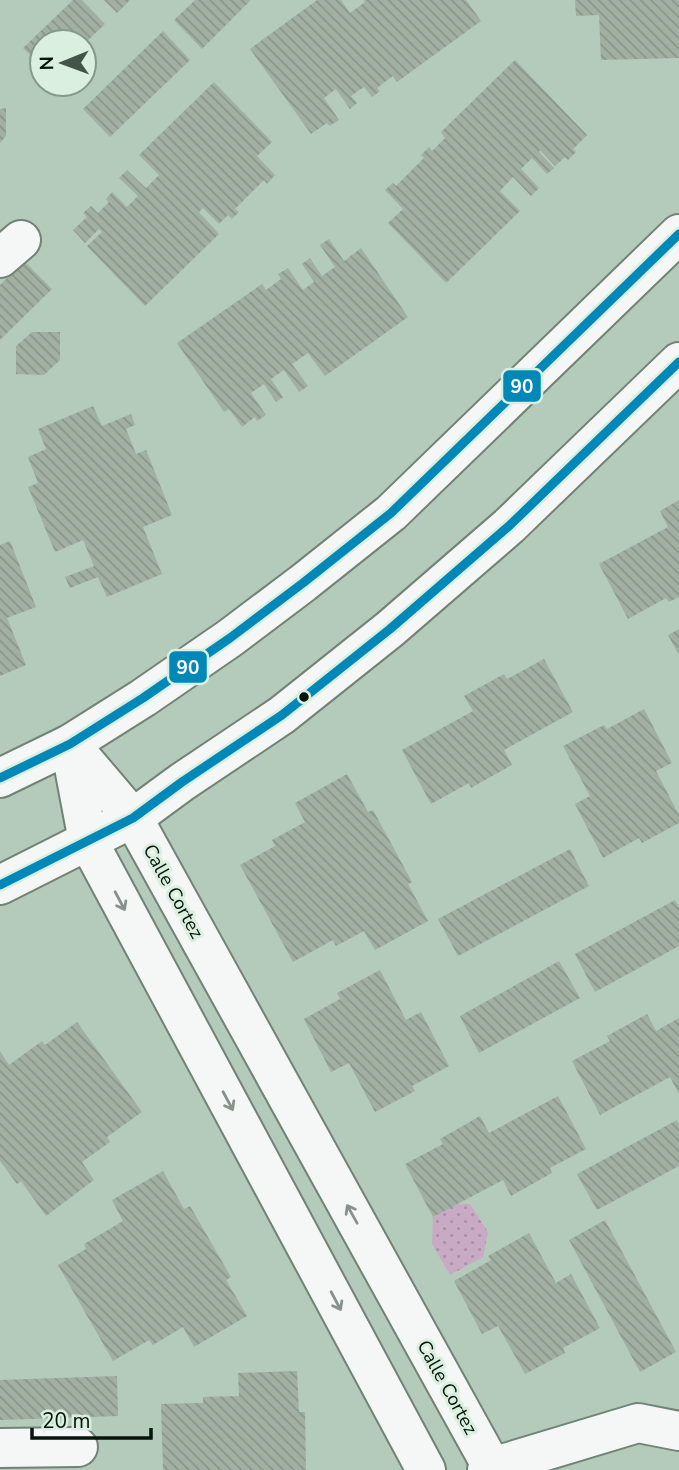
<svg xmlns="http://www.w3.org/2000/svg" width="679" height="1470" font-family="'Nunito Sans',sans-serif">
  <defs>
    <pattern id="grass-dots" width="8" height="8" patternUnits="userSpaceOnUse" patternTransform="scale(1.75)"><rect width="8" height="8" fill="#c9aac4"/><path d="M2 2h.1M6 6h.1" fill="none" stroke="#ab91a7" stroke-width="1.8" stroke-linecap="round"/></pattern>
    <pattern id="building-back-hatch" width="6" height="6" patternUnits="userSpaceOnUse" patternTransform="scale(1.75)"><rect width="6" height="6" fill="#a1b0a1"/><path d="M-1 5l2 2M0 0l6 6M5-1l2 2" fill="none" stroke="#899689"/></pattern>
  </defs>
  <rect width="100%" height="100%" fill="#b4caba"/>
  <path fill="url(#grass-dots)" d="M454 1204H470L488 1232 483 1257 450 1275 432 1244 433 1215Z"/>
  <g fill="url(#building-back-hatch)">
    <path d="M73 0H82L105 24 86 42H42V67L23 48Z"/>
    <path d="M104 0H130L117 13Z"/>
    <path d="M195 0H251L202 49 174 20Z"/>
    <path d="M317 0H341L350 13 365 2 364 0H466L481 21 397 82 393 76 377 88 380 91 372 97 364 87 351 96 357 103 350 109 336 89 324 98 339 120 329 126 327 123 311 134 250 49Z"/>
    <path d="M575 0H679V58L601 60 599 15 576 16Z"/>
    <path d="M163 31 190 60 110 137 83 109Z"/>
    <path d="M515 60 587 135 573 149 576 152 568 160 565 157 555 166 540 150 539 152 554 168 547 174 532 158 521 169 539 188 531 196 513 177 500 191 520 211 446 283 388 223 403 209 385 190 393 183 396 186 424 158 421 155 429 147 432 151 445 138 441 132Z"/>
    <path d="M214 82 272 142 257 156 275 175 267 184 264 180 235 209 239 212 232 219 228 215 219 224 203 208 199 212 219 234 145 306 87 246 102 232 99 229 85 243 73 230 87 217 83 213 91 206 98 213 109 202 106 199 112 192 127 207 138 196 119 178 127 170 146 188 159 175 139 155Z"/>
    <path d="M6 108V136L0 143V109Z"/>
    <path d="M329 239 344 261 361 248 408 317 325 376 308 353 292 364 308 386 299 392 284 370 271 379 283 397 276 402 264 384 251 393 266 415 257 421 255 417 242 427 229 409 224 412 177 343 262 284 266 290 281 279 278 274 288 268 303 290 314 282 302 264 310 258 322 276 335 267 320 245Z"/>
    <path d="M24 261 52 289 0 340V285Z"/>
    <path d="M32 332H60V360L44 375 16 374V346Z"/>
    <path d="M93 406 102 426 131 414 135 425 126 429 136 454 146 450 172 515 143 527 162 574 107 597 98 577 70 588 65 577 94 566 83 540 55 552 28 487 38 483 28 457 46 449 38 429Z"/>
    <path d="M679 500V597L669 602 666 598 628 619 599 564 668 527 660 511Z"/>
    <path d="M10 541 36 607 7 618 26 665 0 676V545Z"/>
    <path d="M679 629V655L668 635Z"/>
    <path d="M544 659 573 712 504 750 512 765 471 788 469 783 431 804 402 750 473 711 464 696 504 674 507 679Z"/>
    <path d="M644 709 672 763 656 771 679 815V823L642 843 639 838 603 858 575 804 590 796 563 746 604 725 607 729Z"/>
    <path d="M347 774 368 812 373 810 412 882 408 884 428 921 375 950 364 931 336 946 333 940 293 962 240 865 275 846 272 840 305 822 295 803Z"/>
    <path d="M570 849 589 886 458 956 438 919Z"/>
    <path d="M675 900 679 907V946L595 992 575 954Z"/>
    <path d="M559 961 580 998 479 1053 460 1016Z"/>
    <path d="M380 970 406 1020 421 1012 449 1066 412 1086 415 1091 375 1112 349 1063 331 1072 304 1019 340 999 337 993Z"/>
    <path d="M647 1014 656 1031 679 1018V1094L670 1077 600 1115 572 1061 610 1041 607 1036Z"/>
    <path d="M77 1022 142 1112 107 1137 110 1142 82 1162 94 1180 46 1216 21 1181 17 1184 0 1161V1051L9 1065 42 1041 45 1045Z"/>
    <path d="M558 1096 586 1149 550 1168 552 1173 511 1196 503 1180 433 1217 405 1164 443 1144 440 1139 480 1116 489 1133Z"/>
    <path d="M677 1120 679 1125V1166L597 1210 577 1174Z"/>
    <path d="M163 1171 184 1209 190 1206 231 1277 226 1280 247 1316 194 1347 183 1327 153 1345 149 1340 113 1361 58 1265 86 1249 84 1244 123 1221 112 1200Z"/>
    <path d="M605 1220 676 1352 640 1372 569 1240Z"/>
    <path d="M529 1233 556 1283 571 1274 600 1328 563 1348 565 1353 525 1374 498 1326 482 1334 454 1281 491 1260 488 1256Z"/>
    <path d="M297 1371 299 1412H305L306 1470H163L161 1404 203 1403V1397L239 1396 238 1373Z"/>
    <path d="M117 1376 118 1416 0 1420V1380Z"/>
  </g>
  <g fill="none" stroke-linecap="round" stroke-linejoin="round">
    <g stroke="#718276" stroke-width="42">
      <g id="minor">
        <path d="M0 258 21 240"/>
        <path d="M0 1448 78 1447"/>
      </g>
    </g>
    <g stroke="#718276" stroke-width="42">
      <g id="tertiary">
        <path d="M70 744 133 818 492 1467"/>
        <path d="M70 746 88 841 426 1470"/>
        <path d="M487 1470 492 1467 638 1423 679 1431"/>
      </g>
    </g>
    <g stroke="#718276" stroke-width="42">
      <g id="primary">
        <path d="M0 778 70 744 143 698 230 638 303 583 391 513 679 234"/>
        <path d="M0 885 133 818 182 782 282 715 390 629 509 526 679 362"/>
      </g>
    </g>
    <use href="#minor" stroke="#f4f7f5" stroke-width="38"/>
    <use href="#tertiary" stroke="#f4f7f5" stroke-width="38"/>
    <use href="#primary" stroke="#f4f7f5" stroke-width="38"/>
    <g stroke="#daefe0" stroke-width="14">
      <g id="bus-1">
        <path d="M0 778 70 744 143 698 230 638 303 583 391 513 679 234"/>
        <path d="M0 885 133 818 182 782 282 715 390 629 509 526 679 362"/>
      </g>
    </g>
    <use href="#bus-1" stroke="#0288b8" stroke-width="9"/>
  </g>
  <defs><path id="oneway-shaft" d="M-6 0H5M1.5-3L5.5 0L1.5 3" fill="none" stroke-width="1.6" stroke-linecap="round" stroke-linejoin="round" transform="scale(1.75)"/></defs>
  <g stroke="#89918c">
    <use href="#oneway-shaft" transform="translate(120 901) rotate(62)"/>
    <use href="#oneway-shaft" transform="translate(228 1101) rotate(62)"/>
    <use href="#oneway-shaft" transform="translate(352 1214) rotate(-119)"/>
    <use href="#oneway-shaft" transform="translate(336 1301) rotate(62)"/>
  </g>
  <circle fill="#06150b" stroke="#daefe0" stroke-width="2.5" cx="304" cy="697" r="6"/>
  <g text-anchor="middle" stroke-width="6" stroke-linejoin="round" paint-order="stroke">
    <g font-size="19" fill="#06150b" stroke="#daefe0">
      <text transform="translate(174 891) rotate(61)" y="7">Calle Cortez</text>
      <text transform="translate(448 1387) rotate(61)" y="7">Calle Cortez</text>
    </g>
  </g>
  <g stroke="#daefe0" stroke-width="2.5">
    <rect x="502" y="369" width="40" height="34" rx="7" fill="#0288b8"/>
    <rect x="168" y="650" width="40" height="34" rx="7" fill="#0288b8"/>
  </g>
  <g font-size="19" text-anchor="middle" font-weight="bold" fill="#fff">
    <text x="522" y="393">90</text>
    <text x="188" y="674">90</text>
  </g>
  <g transform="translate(63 63) rotate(269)"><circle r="33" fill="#daefe0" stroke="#85988b" stroke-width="2"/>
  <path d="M0-5L12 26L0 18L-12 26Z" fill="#435448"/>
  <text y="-10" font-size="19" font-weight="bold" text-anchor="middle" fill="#06150b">N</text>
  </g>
  <path d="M32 1428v10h119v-10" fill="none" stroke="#06150b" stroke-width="3.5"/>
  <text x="42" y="1428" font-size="21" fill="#06150b" stroke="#daefe0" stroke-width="5" paint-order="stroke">20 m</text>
</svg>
